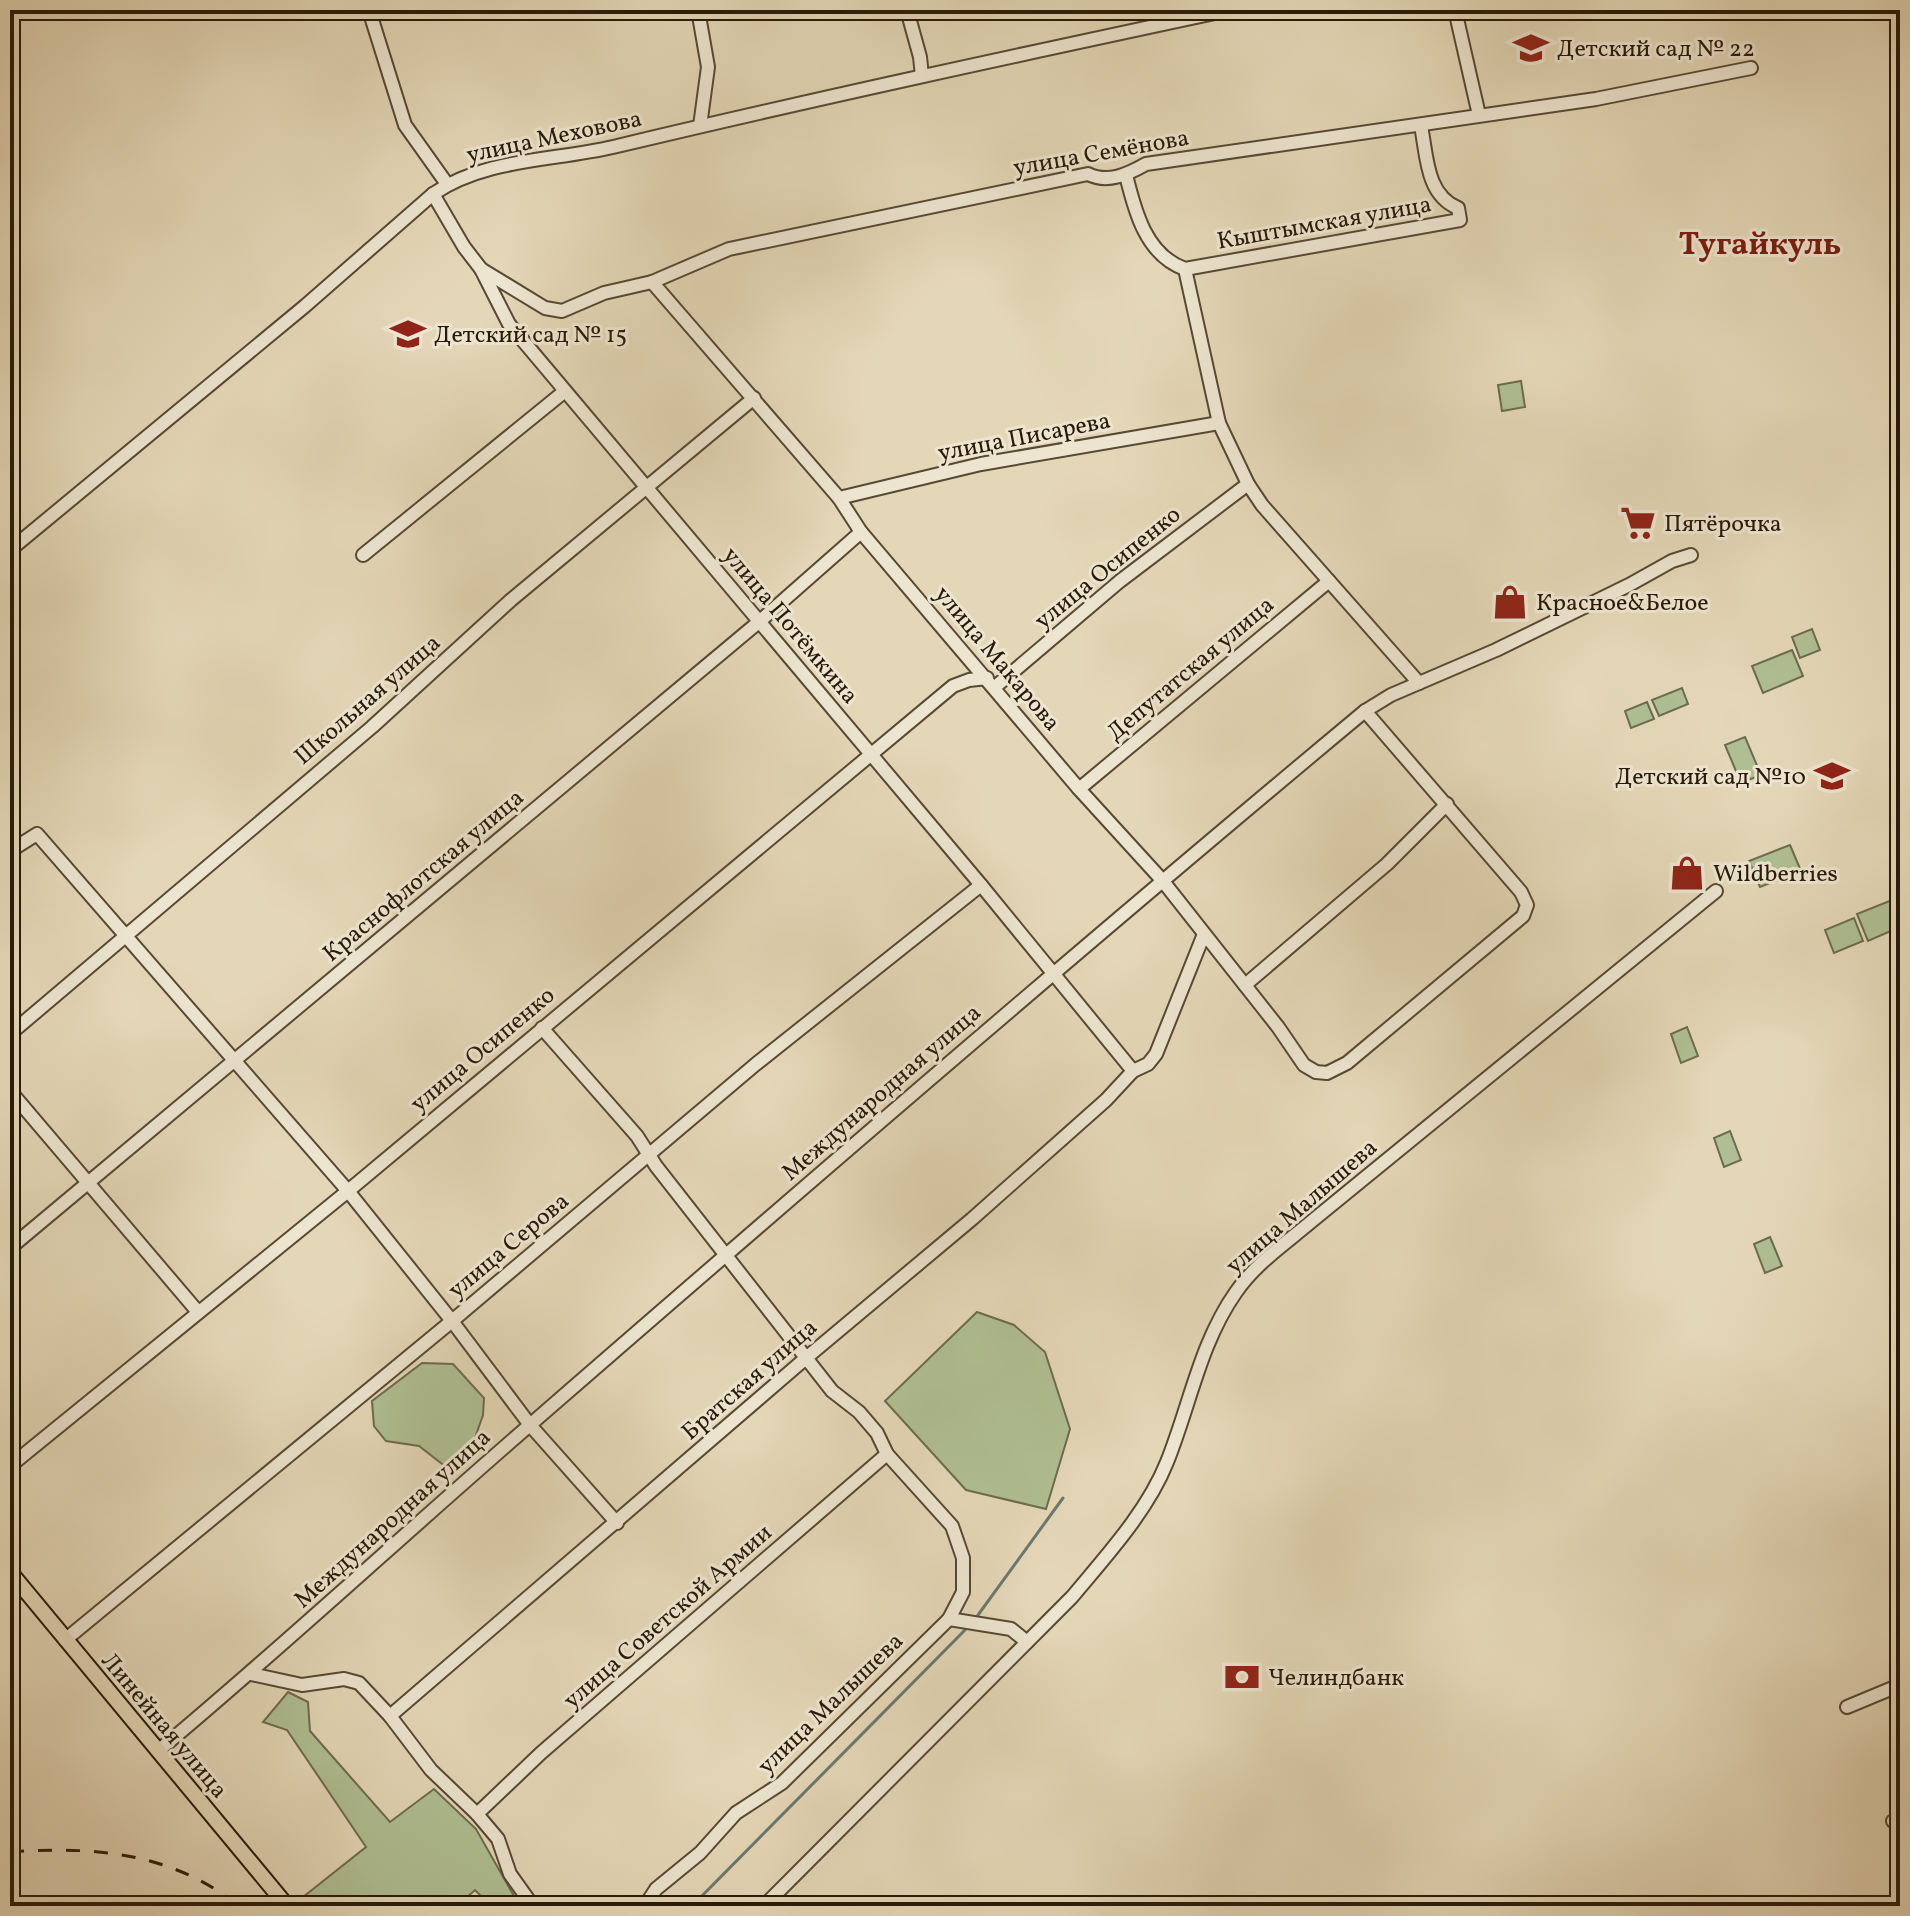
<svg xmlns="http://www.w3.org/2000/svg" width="1910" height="1916" font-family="Vollkorn,serif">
  <rect width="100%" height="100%" fill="#e4d7b7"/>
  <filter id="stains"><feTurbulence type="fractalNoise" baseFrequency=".0025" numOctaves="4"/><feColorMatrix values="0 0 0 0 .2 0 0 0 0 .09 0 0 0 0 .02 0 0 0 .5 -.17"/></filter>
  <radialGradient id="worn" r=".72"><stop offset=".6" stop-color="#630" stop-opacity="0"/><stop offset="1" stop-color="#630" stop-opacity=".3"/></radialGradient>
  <g fill="#afbf93" stroke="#6c6c4e" stroke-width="2">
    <path d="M1521 381 1525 407 1502 411 1498 385Z"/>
    <path d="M1812 629 1820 650 1800 658 1792 637Z"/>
    <path d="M1792 650 1803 676 1763 693 1752 666Z"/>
    <path d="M1682 688 1688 704 1659 716 1652 700Z"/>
    <path d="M1647 702 1654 719 1631 728 1625 711Z"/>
    <path d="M1745 737 1761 775 1741 783 1725 745Z"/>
    <path d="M1790 845 1801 871 1760 887 1749 861Z"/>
    <path d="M1897 898 1900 905V927L1868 941 1857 914Z"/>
    <path d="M1854 918 1863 941 1834 953 1825 930Z"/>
    <path d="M1687 1027 1698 1056 1681 1063 1671 1034Z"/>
    <path d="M1730 1131 1741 1160 1724 1167 1714 1138Z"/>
    <path d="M1770 1237 1782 1266 1765 1273 1754 1244Z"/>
    <path d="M977 1312 1014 1325 1045 1352 1070 1429 1046 1509 966 1490 885 1401Z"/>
    <path d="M422 1363 453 1364 484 1398 483 1415 469 1455 446 1467 419 1446 386 1441 374 1426 372 1401Z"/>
    <path d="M288 1692 308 1702 310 1731 390 1822 434 1789 476 1829 514 1896 510 1906H491L475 1890 457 1906H304L298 1901 366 1847 287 1730 263 1722Z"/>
  </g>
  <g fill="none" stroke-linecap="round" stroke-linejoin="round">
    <g stroke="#6b7970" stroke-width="3">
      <path d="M978 1615 1063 1498"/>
      <path d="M692 1906 965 1630"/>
    </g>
    <g stroke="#574934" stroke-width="16">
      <g id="minor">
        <path d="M369 10 405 125 447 184"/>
        <path d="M698 10 708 67 700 126"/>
        <path d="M907 10 920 57 922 76"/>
        <path d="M1455 10 1479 115"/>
        <path d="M1126 175C1135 212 1146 255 1185 269"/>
        <path d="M433 194 464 247 481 269 509 324 981 885 1133 1071"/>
        <path d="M481 269 545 308 562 311 604 293 652 282 729 249 1088 174C1108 184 1128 174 1146 164L1596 99 1751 68"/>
        <path d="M1185 269 1219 423 1248 484 1262 505 1419 683"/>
        <path d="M1185 269 1460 220 1458 208C1426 195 1427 156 1421 126"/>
        <path d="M652 282 839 498 861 532 1079 789 1162 880 1278 1027 1304 1065 1316 1072 1327 1073 1347 1063 1523 916 1527 905 1521 892 1365 711"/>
        <path d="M839 498 981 464 1219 423"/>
        <path d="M10 550 305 306 433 194C486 158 553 161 613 147 818 98 1023 54 1229 10"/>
        <path d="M363 555 565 391"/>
        <path d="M995 687 1120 581 1248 484"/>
        <path d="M1079 789 1329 581"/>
        <path d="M10 851 37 834 348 1191 452 1321 530 1425 617 1523"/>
        <path d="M1245 985 1387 864 1447 804"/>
        <path d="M542 1028 637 1136 656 1166 832 1391 859 1412 877 1433 887 1454 952 1526 963 1558V1592L949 1619"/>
        <path d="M10 1034 372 727 511 600 754 398"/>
        <path d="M10 1091 198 1312"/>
        <path d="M10 1248 760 621 861 532"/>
        <path d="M10 1466 348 1191 953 686 969 680 987 678"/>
        <path d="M65 1640 452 1321 756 1064 981 885"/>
        <path d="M251 1674 302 1685 344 1679 359 1683 390 1716 431 1770 477 1814 498 1839 510 1874 530 1902 537 1906"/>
        <path d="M1847 1707 1900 1685"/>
        <path d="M390 1716 806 1358 972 1219 1106 1100 1133 1071 1148 1064 1156 1054 1204 934"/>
        <path d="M158 1751C285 1645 406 1532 531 1424 807 1184 1084 945 1365 711L1391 695 1496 650 1629 585 1672 561 1691 555"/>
        <path d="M477 1814 541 1753 887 1454"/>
        <path d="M1893 1821 1900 1818"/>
        <path d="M645 1906 656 1889 700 1853 736 1813 782 1783 949 1619 1011 1629 1027 1642"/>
        <path d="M764 1906 1072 1597C1106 1556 1147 1512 1167 1462 1190 1405 1200 1343 1236 1292 1255 1264 1286 1243 1312 1221L1716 891"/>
      </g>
    </g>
    <g stroke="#281a08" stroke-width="18">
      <path id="major" d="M10 1572 287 1906"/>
    </g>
    <use href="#minor" stroke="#ede5d0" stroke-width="12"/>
    <use href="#major" stroke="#e4d7b7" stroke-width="14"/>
    <path stroke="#281a08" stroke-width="3" stroke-dasharray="14 14" stroke-linecap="butt" d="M10 1852C94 1846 171 1852 239 1906"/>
  </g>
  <defs>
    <g id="school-bare" transform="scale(2.76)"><path d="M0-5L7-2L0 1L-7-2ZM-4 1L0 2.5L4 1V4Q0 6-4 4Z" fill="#8f2418" stroke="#ede5d0" stroke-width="2.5" paint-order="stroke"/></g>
    <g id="supermarket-bare" transform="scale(2.76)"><path d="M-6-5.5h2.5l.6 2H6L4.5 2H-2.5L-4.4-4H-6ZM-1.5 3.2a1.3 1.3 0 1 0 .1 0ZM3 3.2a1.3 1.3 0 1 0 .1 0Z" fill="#8f2418" stroke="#ede5d0" stroke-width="2.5" paint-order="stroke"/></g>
    <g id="shop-bare" transform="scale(2.76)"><path d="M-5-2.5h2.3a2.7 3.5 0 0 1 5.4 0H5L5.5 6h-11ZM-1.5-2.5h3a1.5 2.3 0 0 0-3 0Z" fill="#8f2418" stroke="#ede5d0" stroke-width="2.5" paint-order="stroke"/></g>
    <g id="bank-bare" transform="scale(2.76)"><path d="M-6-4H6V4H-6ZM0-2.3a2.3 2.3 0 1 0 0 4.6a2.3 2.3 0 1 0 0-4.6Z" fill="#8f2418" stroke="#ede5d0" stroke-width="2.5" paint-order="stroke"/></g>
  </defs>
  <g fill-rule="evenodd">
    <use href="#school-bare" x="1531" y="48"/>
    <use href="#school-bare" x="408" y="334"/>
    <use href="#supermarket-bare" x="1638" y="523"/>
    <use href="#shop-bare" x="1510" y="602"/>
    <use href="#school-bare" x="1832" y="776"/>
    <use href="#shop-bare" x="1687" y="873"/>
    <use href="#bank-bare" x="1242" y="1677"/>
  </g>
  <g text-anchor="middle" stroke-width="6" stroke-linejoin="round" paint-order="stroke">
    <g font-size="24" fill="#281a08" stroke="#ede5d0" text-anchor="start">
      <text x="1557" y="56">Детский сад № 22</text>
      <text x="434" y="342">Детский сад № 15</text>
      <text x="1664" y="531">Пятёрочка</text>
      <text x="1536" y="610">Красное&amp;Белое</text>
      <text x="1806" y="784" text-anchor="end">Детский сад №10</text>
      <text x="1713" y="881">Wildberries</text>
      <text x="1268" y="1685">Челиндбанк</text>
    </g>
    <g font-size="24" fill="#281a08" stroke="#ede5d0">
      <text transform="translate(554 136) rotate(-12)" y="8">улица Меховова</text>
      <text transform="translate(1101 152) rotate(-10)" y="8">улица Семёнова</text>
      <text transform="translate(1324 222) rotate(-10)" y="8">Кыштымская улица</text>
      <text transform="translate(1024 436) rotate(-11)" y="8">улица Писарева</text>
      <text transform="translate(1107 567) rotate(-39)" y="8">улица Осипенко</text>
      <text transform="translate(791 625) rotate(50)" y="8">улица Потёмкина</text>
      <text transform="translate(998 658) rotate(50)" y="8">улица Макарова</text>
      <text transform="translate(1190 668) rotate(-40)" y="8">Депутатская улица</text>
      <text transform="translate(367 699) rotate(-41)" y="8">Школьная улица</text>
      <text transform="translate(423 875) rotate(-40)" y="8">Краснофлотская улица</text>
      <text transform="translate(482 1049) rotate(-40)" y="8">улица Осипенко</text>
      <text transform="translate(881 1092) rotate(-41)" y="8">Международная улица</text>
      <text transform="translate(1301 1206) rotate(-41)" y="8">улица Малышева</text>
      <text transform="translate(508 1245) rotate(-40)" y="8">улица Серова</text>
      <text transform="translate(749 1379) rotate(-41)" y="8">Братская улица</text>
      <text transform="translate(392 1518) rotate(-42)" y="8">Международная улица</text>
      <text transform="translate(667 1616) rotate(-41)" y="8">улица Советской Армии</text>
      <text transform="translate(830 1703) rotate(-44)" y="8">улица Малышева</text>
      <text transform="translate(165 1725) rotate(50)" y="8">Линейная улица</text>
    </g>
    <g font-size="32" font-weight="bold" fill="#7a1f14" stroke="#ede5d0">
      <text x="1760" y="254">Тугайкуль</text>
    </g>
  </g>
  <rect width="1910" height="1916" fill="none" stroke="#e4d7b7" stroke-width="40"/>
  <rect x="12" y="12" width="1886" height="1892" fill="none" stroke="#281a08" stroke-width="4"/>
  <rect x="20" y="20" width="1870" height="1876" fill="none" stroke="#281a08" stroke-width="2"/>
  <rect width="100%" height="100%" filter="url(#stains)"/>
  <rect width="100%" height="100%" fill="url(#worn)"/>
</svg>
